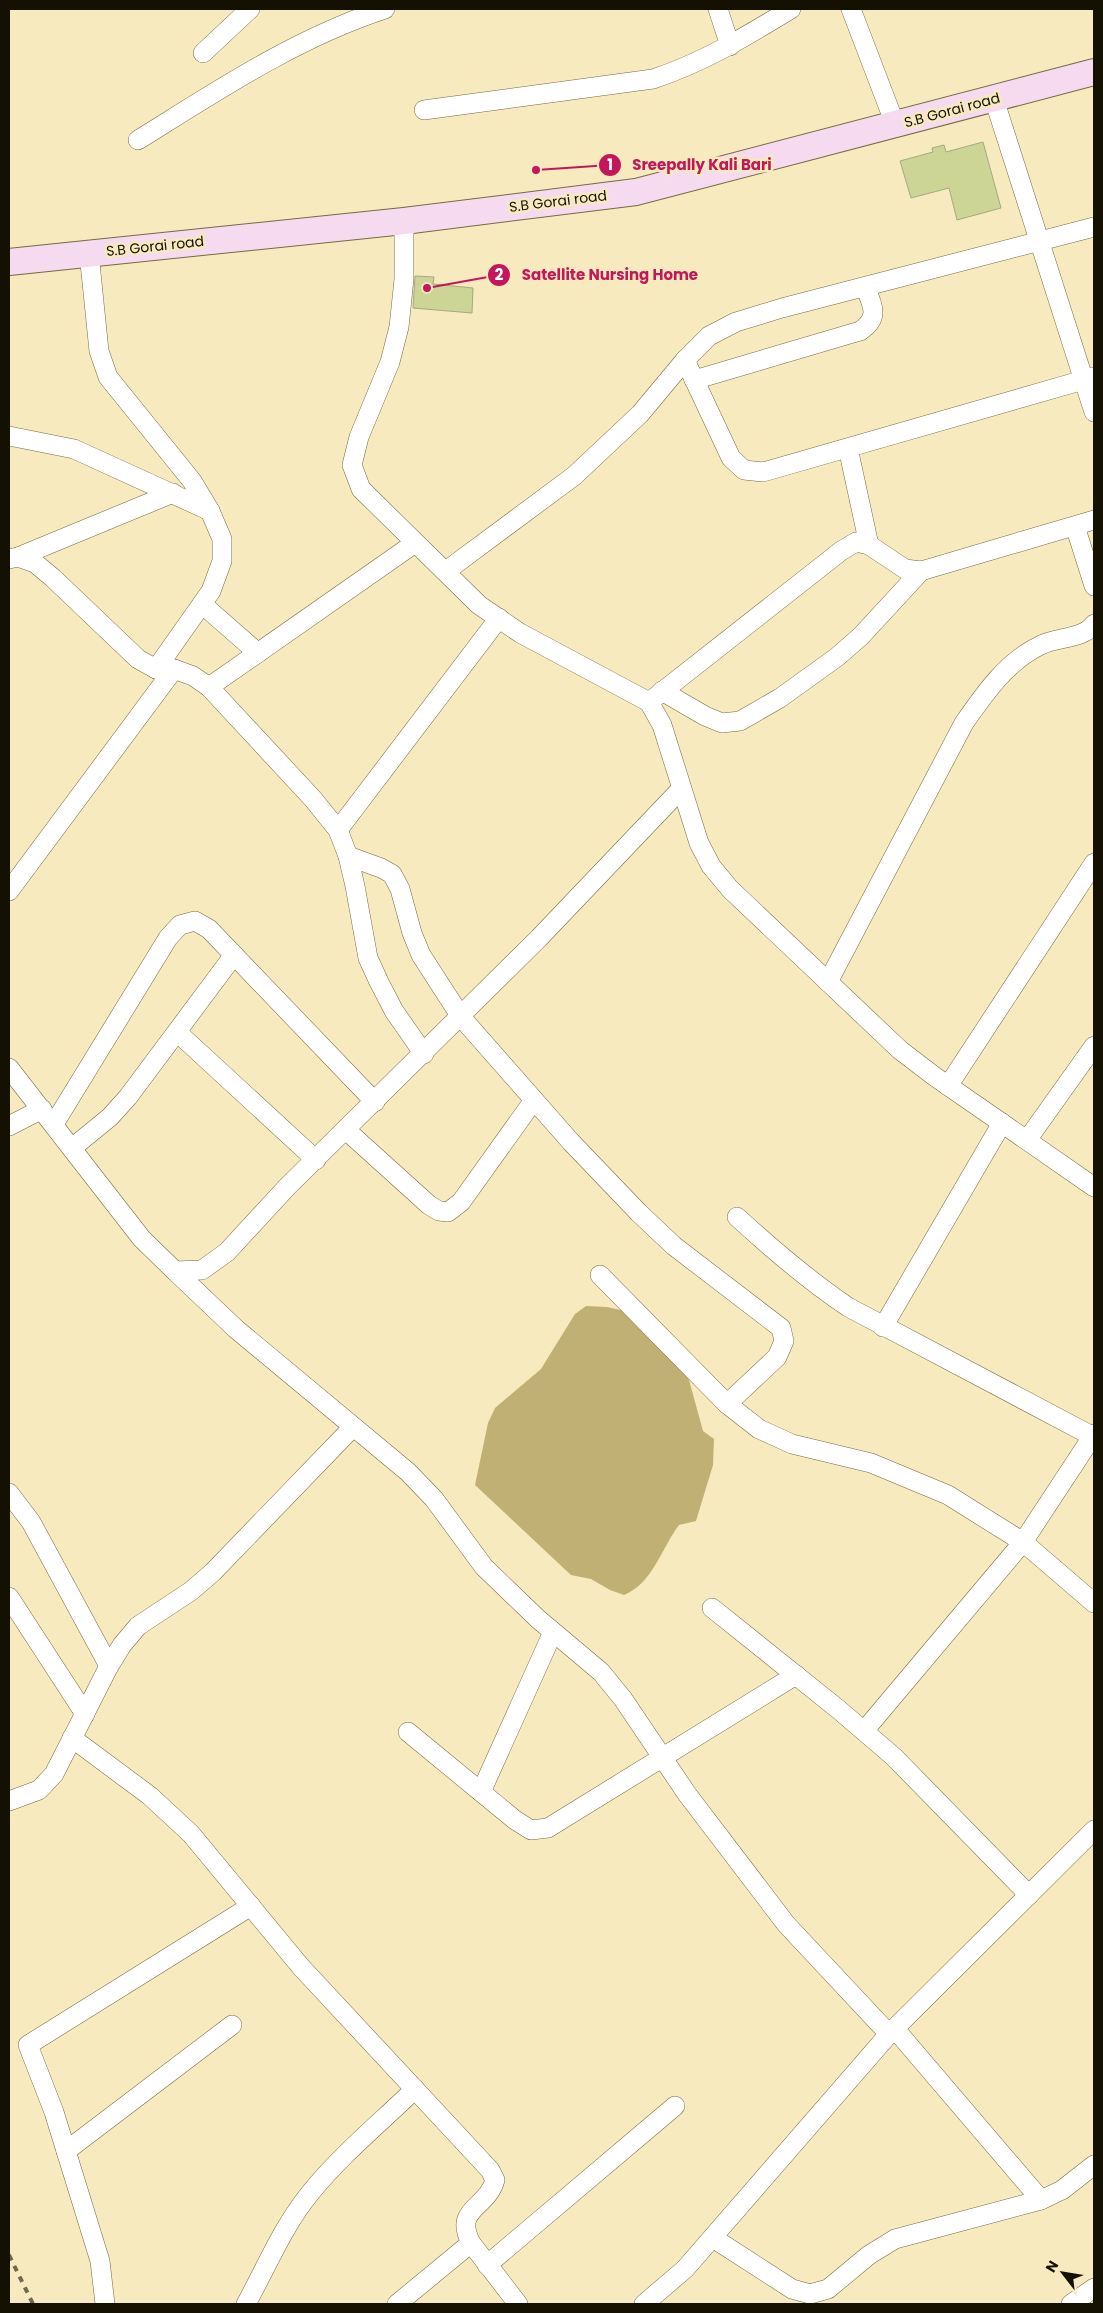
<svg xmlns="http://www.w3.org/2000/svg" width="1103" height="2313" font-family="Poppins,sans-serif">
  <rect width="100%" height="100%" fill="#f6eabe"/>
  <path fill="#c1b073" d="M586 1306 607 1307 629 1312 673 1356 689 1380 703 1431 714 1439 713 1465 696 1521 679 1525C661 1549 653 1583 624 1595L610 1590 591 1579 571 1575 475 1485 488 1423 495 1408 541 1369 575 1314Z"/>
  <g fill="#ccd596" stroke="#a3aa80">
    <path d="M983 142 1001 208 957 220 949 188 911 198 900 161 933 152 932 148 944 145 946 152Z"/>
    <path d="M415 276 434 277 433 284 473 288 472 313 413 308Z"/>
  </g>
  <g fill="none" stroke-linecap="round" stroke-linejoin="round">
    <g stroke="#756a42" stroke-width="20">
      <g id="street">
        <path d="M718 9 730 46"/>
        <path d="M851 9 895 124"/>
        <path d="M203 53 250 9"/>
        <path d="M994 99 1094 412"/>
        <path d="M424 110 653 79C704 62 745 37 791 9"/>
        <path d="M138 140C217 91 296 38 385 9"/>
        <path d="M404 221V279L399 327 390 362 359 437 352 465 361 489 479 605 520 633 649 702 662 725 699 843 711 866 730 889 900 1050 934 1076 1094 1187"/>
        <path d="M89 253 99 351 108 377 192 481 210 511 222 539V561L211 591 156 669"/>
        <path d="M685 360 731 458 744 470 763 472 1094 377"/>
        <path d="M694 380 860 331C880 318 873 306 865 287"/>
        <path d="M9 436 74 449 210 511"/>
        <path d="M848 448 869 545"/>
        <path d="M1075 526 1094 586"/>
        <path d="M18 557 173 493"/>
        <path d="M9 559 18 557 35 563 53 578 138 659 156 669H174L193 676 209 687 313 799 338 830 348 856 355 886 368 958 379 982 394 1011 424 1054"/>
        <path d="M446 571 574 476 640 414 685 360 709 336 736 322 782 308 1094 227"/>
        <path d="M202 604 258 653"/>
        <path d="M209 687 415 543"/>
        <path d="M662 691 705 716 722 723 740 721 780 698 837 657 861 636 921 571"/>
        <path d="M649 702 841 551 856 542 869 545 905 569 921 571 1094 520"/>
        <path d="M338 830 499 618"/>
        <path d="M348 856 381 868 392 874 400 889 412 933 421 955 461 1017 571 1142 639 1213 674 1246 781 1328 784 1341 777 1357 727 1404"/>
        <path d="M9 891 174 669"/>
        <path d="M828 982 964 723C985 693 1007 661 1041 645 1057 637 1084 639 1094 624"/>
        <path d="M177 1032 316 1160"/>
        <path d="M9 1068 142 1239 175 1271 202 1270 227 1252 287 1187 539 938 681 789"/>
        <path d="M948 1086 1094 863"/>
        <path d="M54 1124 168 938 180 925 195 921 209 929 375 1102"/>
        <path d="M9 1126 42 1109"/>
        <path d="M346 1130 429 1205 439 1211 448 1212 461 1202 534 1100"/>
        <path d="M1027 1140 1094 1046"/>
        <path d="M72 1148 110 1117 128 1097 234 955"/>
        <path d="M737 1217C773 1250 808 1280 848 1307L1092 1436"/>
        <path d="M175 1271 236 1329 408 1472 434 1499 484 1567 538 1619 601 1672 623 1699 687 1794 786 1924 889 2034"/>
        <path d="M600 1275 727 1404 759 1429 792 1444 871 1463 948 1495 1023 1542 1094 1603"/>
        <path d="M883 1327 1002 1123"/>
        <path d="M9 1493 31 1522 109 1666"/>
        <path d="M9 1597 85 1714"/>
        <path d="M712 1608 838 1709 894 1757 1029 1895"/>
        <path d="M864 1731 1023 1542 1094 1434"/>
        <path d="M408 1732 515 1820 531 1830 548 1828 796 1675"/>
        <path d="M72 1738 150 1796 191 1834 301 1967 490 2170 495 2180C487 2209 453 2208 471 2243L518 2304"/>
        <path d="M481 1792 553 1632"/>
        <path d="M9 1801 39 1790 54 1774 109 1666 122 1645 138 1626 191 1591 213 1572 353 1427"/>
        <path d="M895 2029 1041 2200"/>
        <path d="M66 2151 232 2025"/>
        <path d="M713 2238 792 2289 810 2294 828 2289 869 2255 895 2239 1041 2200 1062 2190 1094 2165"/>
        <path d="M487 2265 675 2106"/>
        <path d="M105 2304 100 2261 54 2112 28 2045 251 1906"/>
        <path d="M246 2304C267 2266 283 2226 311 2192 342 2154 380 2123 415 2089"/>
        <path d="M397 2304 471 2243"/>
        <path d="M644 2304 685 2269 889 2034 1094 1830"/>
        <path d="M1071 2304 1094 2288"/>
      </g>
    </g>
    <g stroke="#756a42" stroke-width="28">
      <path id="secondary" d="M9 262 404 221 636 192 1094 72"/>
    </g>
    <use href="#street" stroke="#fff" stroke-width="19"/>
    <use href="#secondary" stroke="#f6dbf0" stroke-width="26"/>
    <path stroke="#70694f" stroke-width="4" stroke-dasharray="6 6" stroke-linecap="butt" d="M9 2255 33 2304"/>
  </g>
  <g text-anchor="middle" stroke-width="5" stroke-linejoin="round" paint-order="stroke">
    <g font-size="14" fill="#141002" stroke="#f6eabe">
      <text transform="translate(952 110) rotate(-15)" y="5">S.B Gorai road</text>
      <text transform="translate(558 201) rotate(-7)" y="5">S.B Gorai road</text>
      <text transform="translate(155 246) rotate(-6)" y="5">S.B Gorai road</text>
    </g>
  </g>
  <path fill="none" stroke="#c2185b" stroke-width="2" d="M536 170L610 165M427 288L499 275"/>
  <g fill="#c2185b" stroke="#f6eabe" stroke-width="2">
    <circle cx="536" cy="170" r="5"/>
    <circle cx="427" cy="288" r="5"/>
    <circle cx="610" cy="165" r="12"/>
    <circle cx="499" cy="275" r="12"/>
  </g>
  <g font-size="15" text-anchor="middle" font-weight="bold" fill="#fff">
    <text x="610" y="170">1</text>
    <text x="499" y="280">2</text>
  </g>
  <g font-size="15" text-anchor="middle" font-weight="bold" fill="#c2185b" stroke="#f6eabe" stroke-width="5" stroke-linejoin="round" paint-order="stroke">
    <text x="702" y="170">Sreepally Kali Bari</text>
    <text x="610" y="280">Satellite Nursing Home</text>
  </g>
  <rect width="1103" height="2313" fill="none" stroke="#141002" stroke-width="20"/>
  <g transform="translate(1063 2273) rotate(301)" stroke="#f6eabe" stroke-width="4" paint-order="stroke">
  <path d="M0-4L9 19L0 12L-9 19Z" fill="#141002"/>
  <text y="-8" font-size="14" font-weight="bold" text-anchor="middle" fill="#141002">N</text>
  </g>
</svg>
